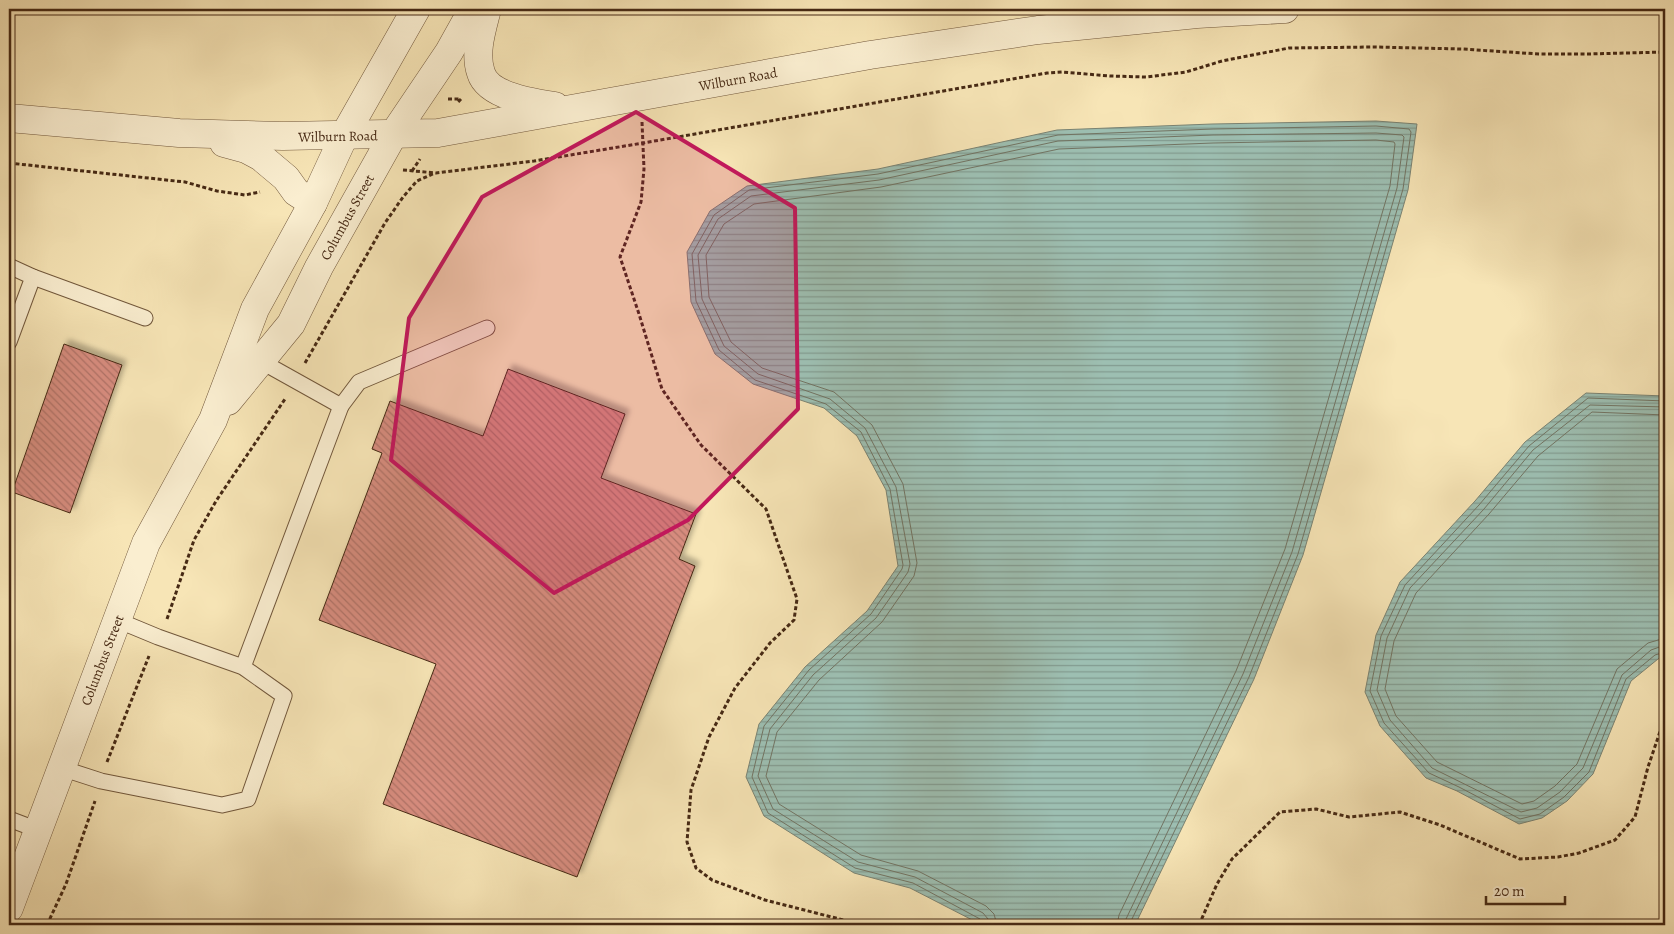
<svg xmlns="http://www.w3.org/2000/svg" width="1674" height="934" font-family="Alegreya,serif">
  <defs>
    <pattern id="water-rules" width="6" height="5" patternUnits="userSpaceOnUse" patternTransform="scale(1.25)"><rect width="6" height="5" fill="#9dbfb2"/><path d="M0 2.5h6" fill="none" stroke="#829b90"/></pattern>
    <pattern id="building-back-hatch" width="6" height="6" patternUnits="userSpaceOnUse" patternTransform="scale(1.25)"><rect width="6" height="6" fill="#d68c7e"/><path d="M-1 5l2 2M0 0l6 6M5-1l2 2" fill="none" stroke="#af7266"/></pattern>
    <filter id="shadow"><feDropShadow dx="4.5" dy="-4.5" stdDeviation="2.5" flood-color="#0004"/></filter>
  </defs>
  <rect width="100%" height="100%" fill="#f7e5b6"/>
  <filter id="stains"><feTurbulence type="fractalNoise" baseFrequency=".004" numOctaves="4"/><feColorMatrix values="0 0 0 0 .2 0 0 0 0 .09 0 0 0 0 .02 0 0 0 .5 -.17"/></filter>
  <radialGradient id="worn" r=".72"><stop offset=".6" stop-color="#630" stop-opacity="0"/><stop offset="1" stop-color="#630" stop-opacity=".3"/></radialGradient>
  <g fill="url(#water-rules)" stroke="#7a8373">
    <path d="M1376 121 1417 124 1408 190 1303 555 1254 679 1135 925H982L910 888 854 873 764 816 746 777 759 724 805 667 867 611 898 566 886 490 857 436 824 408 753 384 715 354 691 302 687 252 710 211 747 186 878 169 1057 130 1212 124Z"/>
    <path d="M1586 393 1665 396V656L1658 659 1631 681 1593 774 1567 801 1542 818 1519 824 1457 791 1426 778 1380 726 1365 692 1376 635 1400 582 1475 501 1525 442Z"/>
  </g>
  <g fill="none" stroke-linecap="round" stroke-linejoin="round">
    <g stroke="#727463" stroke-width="1">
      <path d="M1665 401 1588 398 1529 446 1479 505 1405 585 1381 636 1370 691 1384 723 1429 773 1459 787 1520 819 1540 814 1564 797 1589 772 1626 679 1655 655 1665 652"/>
      <path d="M1665 407 1590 405 1533 450 1484 509 1410 588 1387 638 1377 690 1390 720 1432 768 1521 812 1537 808 1560 792 1583 768 1622 675 1651 650 1665 645"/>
      <path d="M1665 415 1592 412 1538 456 1489 514 1416 593 1394 641 1385 689 1396 716 1437 762 1522 804 1534 801 1555 786 1577 764 1617 669 1648 643 1665 638"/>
      <path d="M983 925 980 919 913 883 855 868 768 813 752 777 764 726 809 670 871 614 902 569 903 565 890 489 861 432 826 404 755 380 719 350 696 301 692 254 714 215 749 190 878 174 1058 135 1213 129 1376 126 1409 129 1411 132 1403 189 1298 554 1249 677 1131 921V925"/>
      <path d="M989 925 988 919 983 913 915 877 858 862 773 809 758 776 770 729 813 675 876 618 908 572 910 564 896 487 865 428 830 399 758 374 724 346 702 299 698 255 718 219 751 196 879 180 1058 141 1213 135 1376 133 1402 135 1404 137 1397 188 1292 552 1243 674 1126 919 1124 925"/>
      <path d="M997 925 994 914 986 906 918 871 861 855 779 804 766 776 777 732 819 680 882 622 914 576 917 563 903 484 872 425 834 392 762 368 731 342 709 297 706 255 724 224 754 204 881 187 1059 149 1213 143 1376 140 1394 142 1395 144 1390 186 1285 549 1236 671 1119 915 1117 925"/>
    </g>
  </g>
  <g fill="url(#building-back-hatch)" stroke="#462914" filter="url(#shadow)">
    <path d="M64 344 122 365 70 513 12 492Z"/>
    <path d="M508 369 625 414 601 478 696 514 679 559 695 566 577 877 383 804 436 664 319 620 382 453 372 449 390 401 483 436Z"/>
  </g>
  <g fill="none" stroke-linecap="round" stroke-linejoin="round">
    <g stroke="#72583c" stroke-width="17">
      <g id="lane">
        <path d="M9 266 33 277 9 342"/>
        <path d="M33 277 145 318"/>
        <path d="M255 358 341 406"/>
        <path d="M243 667 341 406 359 382 487 328"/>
        <path d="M61 768 101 781 222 805 248 799 284 696 243 667 158 637 117 620"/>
        <path d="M9 819 38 830"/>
      </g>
    </g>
    <g stroke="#72583c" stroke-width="29">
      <g id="street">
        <path d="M487 9C482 29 474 53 481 73 488 96 534 103 555 106"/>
        <path d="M9 118 179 133 283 136 438 133 870 55 1038 30 1197 14 1285 9"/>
        <path d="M224 143 246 149 261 157 286 178 296 192 313 203"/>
        <path d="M228 401 291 324 319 267 393 135 449 52 473 9"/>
        <path d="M9 908 146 543 213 420 255 309 313 203 344 136 416 9"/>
      </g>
    </g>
    <g stroke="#462914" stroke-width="3" stroke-dasharray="4 2.5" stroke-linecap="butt">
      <path d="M448 99H461L458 102"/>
      <path d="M642 122 644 169 641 202 620 257 639 314 662 389 701 445 766 509 797 599 794 620 770 643 735 688 709 737 691 790 687 842 696 868 712 880 765 900 863 925"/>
      <path d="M9 163 185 182 217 191 245 195 260 192"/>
      <path d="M403 170 436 173 534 161 643 143 1047 73 1062 72 1110 76 1146 77 1186 72 1222 61 1289 48 1374 47 1462 49 1539 54H1588L1665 52"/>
      <path d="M412 171 420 159"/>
      <path d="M305 363 385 223 403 197 417 181 435 173"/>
      <path d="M167 619 194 540 216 501 285 399"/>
      <path d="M107 762 149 656"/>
      <path d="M47 925 66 884 95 801"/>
      <path d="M1199 925 1217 884 1232 859 1280 812 1316 809 1349 817 1400 812 1440 825 1520 859 1558 857 1579 853 1615 840 1635 817 1648 767 1665 717"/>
    </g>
    <use href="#lane" stroke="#faeed0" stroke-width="15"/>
    <use href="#street" stroke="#faeed0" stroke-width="28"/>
  </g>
  <path fill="#c2185b" fill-opacity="0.2" stroke="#c2185b" stroke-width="4" stroke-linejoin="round" d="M636 112 795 208 798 409 688 520 554 593 391 460 409 318 482 197Z"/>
  <g text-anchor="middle" stroke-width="4.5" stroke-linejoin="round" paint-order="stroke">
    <g font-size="14" fill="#462914" stroke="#faeed0">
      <text transform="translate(738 79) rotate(-10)" y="5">Wilburn Road</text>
      <text transform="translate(338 136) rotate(-1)" y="5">Wilburn Road</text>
      <text transform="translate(347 217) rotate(-61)" y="5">Columbus Street</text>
      <text transform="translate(102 660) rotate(-69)" y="5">Columbus Street</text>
    </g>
  </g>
  <rect width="1674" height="934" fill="none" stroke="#f7e5b6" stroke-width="30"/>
  <rect x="10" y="10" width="1654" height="914" fill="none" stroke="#462914" stroke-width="2.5"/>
  <rect x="15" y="15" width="1644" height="904" fill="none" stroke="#462914"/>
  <path d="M1486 896v8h79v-8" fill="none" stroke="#462914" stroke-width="2.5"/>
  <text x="1494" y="896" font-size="15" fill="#462914" stroke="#faeed0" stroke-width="4" paint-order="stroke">20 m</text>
  <rect width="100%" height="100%" filter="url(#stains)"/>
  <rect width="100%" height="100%" fill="url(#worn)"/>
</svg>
